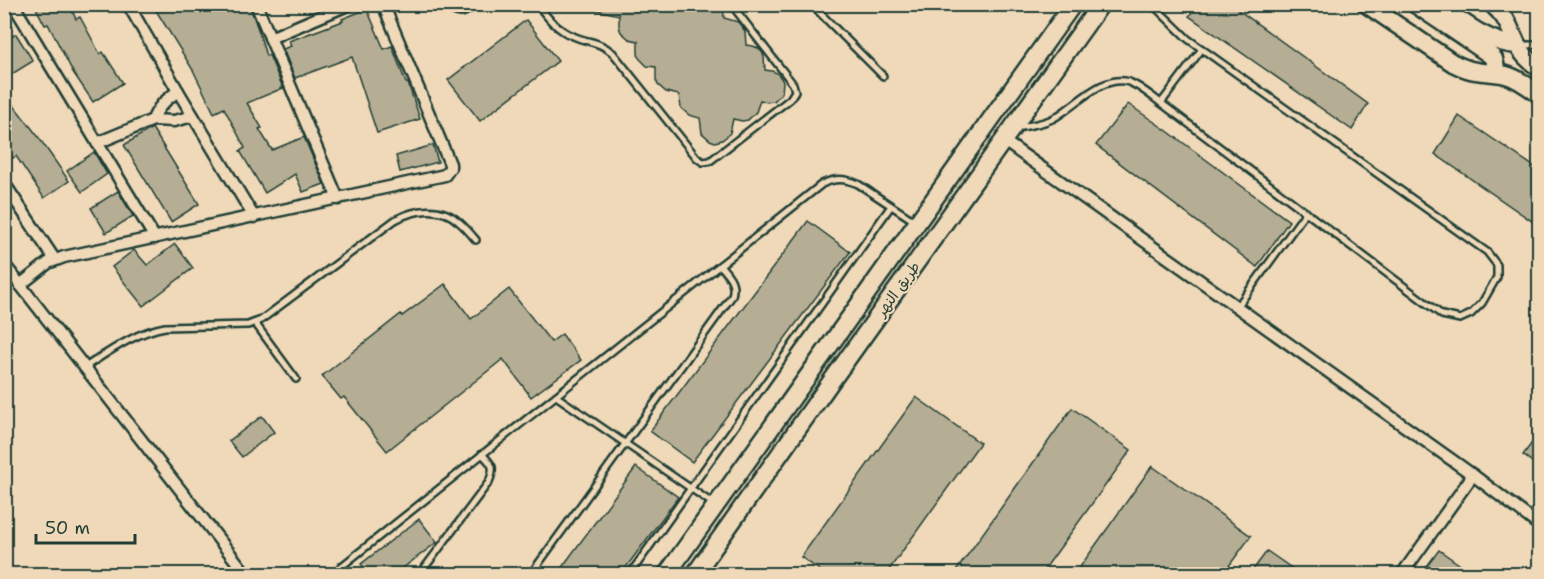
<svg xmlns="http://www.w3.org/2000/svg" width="1544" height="579" font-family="'Shantell Sans','Playpen Sans Arabic',sans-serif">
  <rect width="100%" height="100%" fill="#f0d9b9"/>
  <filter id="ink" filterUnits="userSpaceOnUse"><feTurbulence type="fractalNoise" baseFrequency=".0167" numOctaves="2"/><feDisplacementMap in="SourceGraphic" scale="12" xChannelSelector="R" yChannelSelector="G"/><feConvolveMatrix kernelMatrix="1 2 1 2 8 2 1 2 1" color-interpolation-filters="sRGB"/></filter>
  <g filter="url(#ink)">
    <g fill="#b5ae94" stroke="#1f3d34" stroke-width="1.5">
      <path d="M34 4H69L76 19 80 17 100 54 103 52 123 83 93 102 73 72 48 24 45 25Z"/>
      <path d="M152 4H249L258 29 266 56 269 55 283 88 247 103 262 128 259 129 272 150 304 137 324 184 303 192 295 174 265 193 240 151 245 148 224 108 214 113 193 70Z"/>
      <path d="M592 4H723L724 18 738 22 745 31 746 45 753 46 758 48 762 52 764 57 765 70 772 71 777 73 781 78 783 82 782 93 774 101 767 102 760 100 756 112 748 120 742 121 733 119 730 133 726 137 722 140 715 142 710 140 702 133 700 118 689 115 681 108 679 95 666 92 658 85 656 80V67L647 66 639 58 638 53V41L629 39 621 32 619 27V15L592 9Z"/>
      <path d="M1199 4H1230L1368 104 1352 130 1189 16Z"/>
      <path d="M367 9 384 49 392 46 406 83H408L420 119 377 133 352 57 295 78 283 49 291 46 289 41 343 21 342 19Z"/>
      <path d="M526 20 558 61 480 121 448 80Z"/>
      <path d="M16 34 33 61 4 79V41Z"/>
      <path d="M4 93 37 135 69 181 44 198 16 156 13 158 4 147Z"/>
      <path d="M1128 104 1166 130 1289 221 1257 267 1096 145Z"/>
      <path d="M1459 116 1539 170V226L1435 154Z"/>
      <path d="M152 128 199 204 171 222 124 145Z"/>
      <path d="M433 145 438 162 400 172 396 156Z"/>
      <path d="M94 152 107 174 82 192 67 171Z"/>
      <path d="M118 191 133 216 106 233 91 208Z"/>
      <path d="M808 221 850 252 692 462 650 431Z"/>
      <path d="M175 244 193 268 143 306 112 267 134 250 147 265Z"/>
      <path d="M445 284 471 319 509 289 551 342 562 334 581 360 531 397 503 359 387 451 344 397 341 399 322 376 401 314 402 316Z"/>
      <path d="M916 397 980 443 886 574H825L801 557Z"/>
      <path d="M1072 408 1131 450 1041 574H954Z"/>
      <path d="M262 416 274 432 242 457 229 441Z"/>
      <path d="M1539 433V467L1523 455Z"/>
      <path d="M1152 466 1251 536 1223 574H1075Z"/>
      <path d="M636 467 678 497 621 574H557Z"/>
      <path d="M419 519 437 542 395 574H369L361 564Z"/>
      <path d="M1439 550 1473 574H1421Z"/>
      <path d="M1267 551 1300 574H1250Z"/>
    </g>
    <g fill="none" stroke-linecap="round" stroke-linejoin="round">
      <g stroke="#1f3d34" stroke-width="10">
        <g id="lane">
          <path d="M446 4C457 18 465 14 477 4"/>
          <path d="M537 4C547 17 557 30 573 36 589 43 599 41 613 53L697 158 703 162 710 161 790 99 795 91 793 84 731 4"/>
          <path d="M811 4 883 76"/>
          <path d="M1522 45H1540"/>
          <path d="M1161 103 1202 49"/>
          <path d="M1018 128C1029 125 1044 124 1054 118 1076 106 1102 74 1129 82 1140 86 1151 96 1161 103L1442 315 1460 319 1471 314 1482 303 1497 277V265L1487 252 1188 39 1152 4"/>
          <path d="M1237 307 1306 212"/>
          <path d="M255 323 296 379"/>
          <path d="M85 367C110 351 136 332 165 327L248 325 261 320 395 220C415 209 441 205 459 222 465 227 471 234 476 240"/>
          <path d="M556 396 715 505"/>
          <path d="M336 574 342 566 822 184C835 178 844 178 858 184L916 222"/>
          <path d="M420 574 489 482C495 467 493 465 482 454"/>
          <path d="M531 574 732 296C736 282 729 276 720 265"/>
          <path d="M630 574 891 206"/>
        </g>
      </g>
      <g stroke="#1f3d34" stroke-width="15">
        <g id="street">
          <path d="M13 4 155 238"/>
          <path d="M128 4 178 91 254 217"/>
          <path d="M256 4 338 199"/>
          <path d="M270 38 350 4"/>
          <path d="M153 120C157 107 167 99 178 91"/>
          <path d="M1004 141 1473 475 1540 526"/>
          <path d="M97 143 153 120 174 121 193 116"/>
          <path d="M4 183 55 260"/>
          <path d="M4 264 246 574"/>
          <path d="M20 285 48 263 64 257 445 175 450 168V164L383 4"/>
          <path d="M1402 574 1473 475"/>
        </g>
      </g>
      <g stroke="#1f3d34" stroke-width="21">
        <g id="primary">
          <path d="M1366 4 1453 63C1461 67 1468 70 1476 71 1486 73 1496 72 1506 75 1518 78 1529 87 1540 95"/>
          <path d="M1415 4 1489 54 1494 59 1497 72"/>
          <path d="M1437 4C1462 21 1487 43 1517 45"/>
          <path d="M1492 4C1508 18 1508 26 1517 44 1522 54 1530 62 1540 68"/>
          <path d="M667 574 1073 4"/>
          <path d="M695 574 830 383 1101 4"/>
        </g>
      </g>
      <use href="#lane" stroke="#f0d9b9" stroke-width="5"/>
      <use href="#street" stroke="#f0d9b9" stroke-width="10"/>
      <use href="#primary" stroke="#f0d9b9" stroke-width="16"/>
    </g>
  </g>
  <g text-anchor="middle" stroke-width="4.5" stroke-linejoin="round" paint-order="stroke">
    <g font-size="15" fill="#1f3d34" stroke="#f0d9b9">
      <text transform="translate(898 289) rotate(-54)" y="5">طريق النهر</text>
    </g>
  </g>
  <rect width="1544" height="579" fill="none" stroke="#f0d9b9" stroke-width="24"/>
  <rect x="12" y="12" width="1520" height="555" fill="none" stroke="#1f3d34" stroke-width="2" filter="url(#ink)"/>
  <path d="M36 534v9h99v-9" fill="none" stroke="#1f3d34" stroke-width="3"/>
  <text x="45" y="534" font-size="18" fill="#1f3d34" stroke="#f0d9b9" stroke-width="4.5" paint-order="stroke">50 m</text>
</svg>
